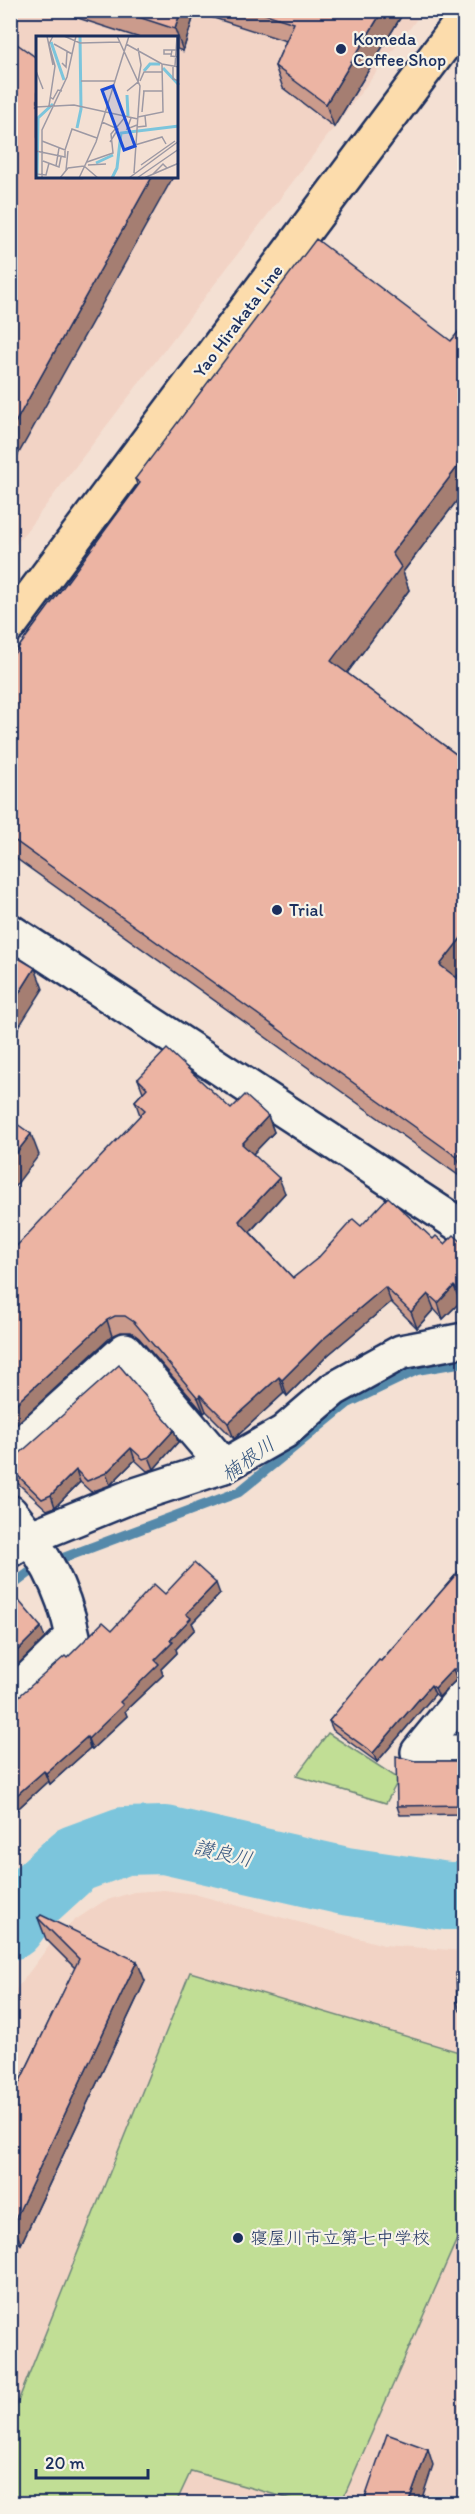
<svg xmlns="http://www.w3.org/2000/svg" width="475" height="2514" font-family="Itim,'Klee One',sans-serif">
  <rect width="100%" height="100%" fill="#f4e0d3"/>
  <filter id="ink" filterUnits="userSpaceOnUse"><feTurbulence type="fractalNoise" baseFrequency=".0167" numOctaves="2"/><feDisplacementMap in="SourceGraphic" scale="12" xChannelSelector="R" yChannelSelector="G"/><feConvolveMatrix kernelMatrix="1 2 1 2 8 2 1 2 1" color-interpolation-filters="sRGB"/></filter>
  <g filter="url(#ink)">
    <g fill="#f2d3c5" fill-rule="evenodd">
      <path d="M11 11H423L11 551ZM38 38H177V177H38Z"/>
      <path d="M164 1890 194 1894 384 1945 464 1951V2481L454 2503 11 2504V1996L55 1938 75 1920 104 1901 134 1892Z"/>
    </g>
    <g fill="#c1de95" stroke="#6e867a" stroke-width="1.5">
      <path d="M328 1733 399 1779 386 1803 296 1776Z"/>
      <path d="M190 1972 459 2052 464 2088V2223L341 2503H304L191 2471 176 2503H17L11 2501V2419Z"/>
    </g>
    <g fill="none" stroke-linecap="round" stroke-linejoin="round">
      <path stroke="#5589aa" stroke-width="10" d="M10 1587 34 1569 239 1492 348 1403 417 1370 464 1362"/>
      <path stroke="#7cc5dc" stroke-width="68" d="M10 1926 29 1901 75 1859 124 1841 165 1840 345 1881 447 1896H464"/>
      <g stroke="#1b2f5e" stroke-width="38">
        <g id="street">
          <path d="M10 931 464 1228"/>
          <path d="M10 1454 125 1350 224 1466"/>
          <path d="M10 1512C42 1550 63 1587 73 1636L10 1697"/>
          <path d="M10 1550 31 1537 132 1496 224 1466 284 1432 334 1389 401 1352 464 1340"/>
          <path d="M464 1696 418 1752H464"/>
        </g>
      </g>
      <g stroke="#1b2f5e" stroke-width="38">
        <path id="primary" d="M10 625 464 18"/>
      </g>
      <use href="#street" stroke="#f7f3e8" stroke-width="33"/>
      <use href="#primary" stroke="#fcdcac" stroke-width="33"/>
    </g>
    <g fill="#cb9b8c" stroke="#1b2f5e" stroke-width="1.5">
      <path d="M53 10H405L334 127 283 88 275 66 286 41 195 12 183 51 177 49V38H140Z"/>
      <path d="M465 324V490L403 572 409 590 347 673 465 761V966L456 977 465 984V1180L10 854V659L138 487 135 479 451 341Z"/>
      <path d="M138 1079 231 1109 268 1116 274 1132 253 1154 285 1193 250 1232 293 1278 361 1226 433 1239 445 1244 465 1245V1306L460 1302 443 1319 434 1309 417 1328 391 1302 328 1355 287 1396 284 1393 234 1439 206 1411 204 1413 139 1338 131 1332H121L112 1336 10 1430 140 1115 135 1101 143 1092Z"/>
      <path d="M174 1430 178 1442 154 1469 147 1471 135 1460 110 1485 91 1492 80 1482 55 1507 47 1510 11 1477 10 1475V1462Z"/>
      <path d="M465 1564V1678L457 1679 439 1697 435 1694 377 1762 333 1730 329 1721Z"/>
      <path d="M165 1594H220L192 1623 195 1629 176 1649 177 1653 161 1669 163 1675 125 1711 127 1716 92 1749 90 1748 50 1784 48 1781 10 1816 67 1658 112 1630Z"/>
      <path d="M465 1760V1814L400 1815 397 1806 415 1761H461Z"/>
      <path d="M38 1918 145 1981 21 2244 17 2242 10 2260V2102L75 1968 46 1939Z"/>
      <path d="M465 1973V2010L460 2011 457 2002Z"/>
    </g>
    <g fill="#a57e72" stroke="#1b2f5e" stroke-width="1.5">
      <path d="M181 10H195V12L183 51 175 29Z"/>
      <path d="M383 10H405L334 127 326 104Z"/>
      <path d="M152 177H173L10 469V432Z"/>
      <path d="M465 457V490L403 572 409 590 339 684 331 661 392 553Z"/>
      <path d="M465 933V966L448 988 440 965Z"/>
      <path d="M35 968 43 989 10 1041V1008Z"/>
      <path d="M268 1116 274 1132 248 1159 242 1144Z"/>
      <path d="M31 1134 39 1155 10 1193V1161Z"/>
      <path d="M465 1145V1179L457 1157Z"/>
      <path d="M279 1178 285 1193 245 1237 239 1221Z"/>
      <path d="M454 1286 460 1302 443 1319 438 1303Z"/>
      <path d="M385 1287 391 1302 328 1355 287 1396 282 1380 322 1340Z"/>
      <path d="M465 1288V1303L460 1292Z"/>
      <path d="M428 1294 434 1309 417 1328 411 1312Z"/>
      <path d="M107 1320 112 1336 10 1430V1409Z"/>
      <path d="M279 1377 284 1393 234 1439 228 1423Z"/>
      <path d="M200 1395 206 1411 204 1413 198 1398Z"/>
      <path d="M174 1430 178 1442 154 1469 149 1457Z"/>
      <path d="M131 1448 135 1460 110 1485 106 1473Z"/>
      <path d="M76 1470 80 1482 55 1507 51 1495Z"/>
      <path d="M216 1583 220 1594 192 1623 195 1629 176 1649 177 1653 161 1669 163 1675 125 1711 127 1716 92 1749 88 1739 155 1660 170 1640 186 1614Z"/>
      <path d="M41 1627 45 1638 10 1672V1658Z"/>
      <path d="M453 1669 457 1679 439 1697 435 1688Z"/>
      <path d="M431 1685 435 1694 377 1762 373 1753Z"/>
      <path d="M87 1737 90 1748 50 1784 46 1773Z"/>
      <path d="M44 1771 48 1781 10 1816V1801Z"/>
      <path d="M137 1961 145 1981 21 2244 13 2224Z"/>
      <path d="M10 2225 17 2242 10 2260Z"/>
      <path d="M428 2449 433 2465 420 2504H408Z"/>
    </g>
    <g fill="#ecb4a3" stroke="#1b2f5e" stroke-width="1.5">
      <path d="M117 10H181L175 29Z"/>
      <path d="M253 10H383L326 104 275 66 294 23Z"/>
      <path d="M10 39 38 59V177H152L10 432Z"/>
      <path d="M316 239 451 341 465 324V457L392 553 401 567 331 661 465 761V933L440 965 465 984V1145L457 1157 10 837V659L140 483 135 479Z"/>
      <path d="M10 953 35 968 10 1008Z"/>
      <path d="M167 1049 231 1109 245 1095 268 1116 242 1144 279 1178 239 1221 293 1278 318 1258 353 1219 361 1226 388 1197 433 1239 436 1236 445 1244 454 1235 465 1245V1288L460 1292 454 1286 438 1303 428 1294 411 1312 385 1287 322 1340 282 1380 279 1377 228 1423 200 1395 198 1398 134 1322 125 1316H115L107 1320 10 1409V1253L145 1110 135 1101 147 1088 138 1079Z"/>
      <path d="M10 1119 31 1134 10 1161Z"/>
      <path d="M119 1365 174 1430 149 1457 143 1459 131 1448 106 1473 87 1481 76 1470 51 1495 42 1499 10 1468V1462Z"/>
      <path d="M194 1563 216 1583 186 1614 191 1618 170 1640 173 1642 155 1660 159 1664 120 1702 123 1705 88 1739 87 1737 46 1773 44 1771 10 1801V1704L65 1656 67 1658 103 1622 112 1630 154 1584 165 1594Z"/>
      <path d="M465 1564V1669H453L435 1688 431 1685 373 1753 329 1721 379 1660 381 1661Z"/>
      <path d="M19 1601 41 1627 10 1658V1608Z"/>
      <path d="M396 1756 415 1761H461L465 1760V1805L397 1806Z"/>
      <path d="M41 1915 137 1961 13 2224 10 2222V2102L79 1959 38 1918Z"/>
      <path d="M456 1973H465V2001L457 2002Z"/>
      <path d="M387 2434 428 2449 408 2504H363Z"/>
    </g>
  </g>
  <g fill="#1b2f5e" stroke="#f7f3e8" stroke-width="2">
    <circle cx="341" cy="49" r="6"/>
    <circle cx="277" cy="910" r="6"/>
    <circle cx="238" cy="2238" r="6"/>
  </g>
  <g text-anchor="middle" stroke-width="4.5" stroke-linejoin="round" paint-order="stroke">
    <g font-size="18" fill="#1b2f5e" stroke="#f7f3e8" text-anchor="start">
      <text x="353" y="45">Komeda<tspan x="353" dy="21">Coffee Shop</tspan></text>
      <text x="289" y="916">Trial</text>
      <text x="250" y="2244">寝屋川市立第七中学校</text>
    </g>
    <g font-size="18" fill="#1b2f5e" stroke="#f7f3e8">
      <text transform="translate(238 321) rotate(-53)" y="6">Yao Hirakata Line</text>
    </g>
    <g font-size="20" font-style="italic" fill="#33547e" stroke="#f7f3e8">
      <text transform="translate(248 1459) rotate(-36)" y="7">楠根川</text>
      <text transform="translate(223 1853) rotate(13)" y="7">讃良川</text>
    </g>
  </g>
  <g transform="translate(36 36)">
    <rect width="142" height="142" fill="#f4e0d3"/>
    <path fill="none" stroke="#7cc5dc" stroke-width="3" d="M15 6 28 44M127 32 143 49M108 35 114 28H124M91 59 92 80M41 92 45 73 44 0M60 127 77 119M1 142 2 82 17 68M76 142 81 132 85 97 143 90"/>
    <path fill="none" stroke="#9d99a4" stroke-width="1.5" d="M11 0 17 29M28 0 44 7 84 6M81 0 104 50 98 137M18 8 36 18M90 8 126 28 143 31M143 14H136L135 20 143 21M135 18H128V14H136M26 27 30 31 31 16M137 30V43L143 45M139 30 141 0M0 35 7 53M45 45H79M104 45 108 36H126M91 55 102 46 105 29 102 12M107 55H126M14 61 17 63 22 54 26 55M13 70 19 30 13 8 17 0M0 71 38 69 102 83M106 76 108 55M102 81 127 76 126 28M95 82 91 93 101 89M66 86 82 93 74 106M101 91 110 90 109 80M6 105 29 114 36 93 61 102M99 109 126 101 130 108M0 115 29 121V114M7 125 23 131 25 121M51 126 77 117 75 98 90 80M52 129 70 128M105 129 139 105M20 130 23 112M30 134 32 115M0 138 10 139 13 127M116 139 127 128 131 132M6 142V94L31 41 40 0M24 142 32 132 48 130 62 142M43 142 60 106 93 0M93 142 143 105M101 142 143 113M108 142 143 127"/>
    <path fill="#1d4ed8" fill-opacity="0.15" stroke="#1d4ed8" stroke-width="3" d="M77 50 99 110 88 114 66 54Z"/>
    <rect width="142" height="142" fill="none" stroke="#1b2f5e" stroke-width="3"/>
  </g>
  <rect width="475" height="2514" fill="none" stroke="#f7f3e8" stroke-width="36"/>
  <rect x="18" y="18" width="439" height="2478" fill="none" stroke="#1b2f5e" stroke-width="2" filter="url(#ink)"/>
  <path d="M36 2469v9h112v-9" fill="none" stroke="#1b2f5e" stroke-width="3"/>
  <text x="45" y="2469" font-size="18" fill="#1b2f5e" stroke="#f7f3e8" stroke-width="4.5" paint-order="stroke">20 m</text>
</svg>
